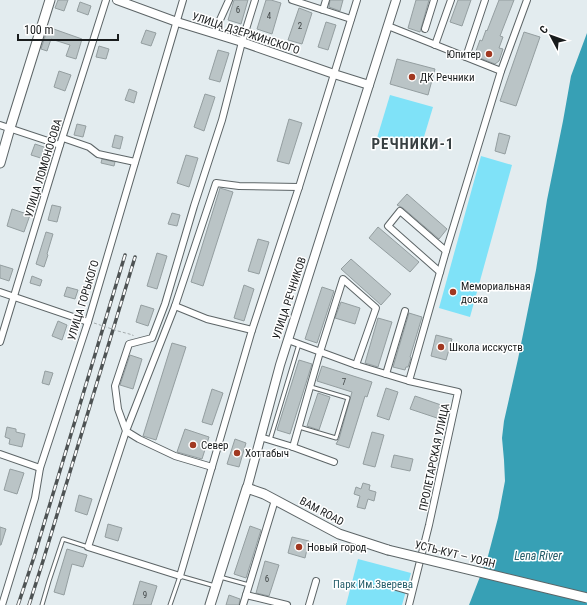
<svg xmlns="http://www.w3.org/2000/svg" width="587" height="605" font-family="'Roboto Condensed',sans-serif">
  <rect width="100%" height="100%" fill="#e3ecef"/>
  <g fill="#7fe2f8">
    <path d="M390 95 433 107 420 150 377 138Z"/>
    <path d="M481 156 512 165 470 317 439 308Z"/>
    <path d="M358 559 411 573 402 605H346Z"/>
  </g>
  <path fill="#37a0b5" d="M587 33V605H469L488 556 498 518 505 481 504 460 502 438 504 421 518 359 536 270 547 200 563 121 571 76Z"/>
  <g fill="#bac4c6" stroke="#949ea0">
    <path d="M58 0H68L64 11 55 8Z"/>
    <path d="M234 0H248L241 24 228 20Z"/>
    <path d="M266 0H271L281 3 272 34 257 29Z"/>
    <path d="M330 0H343L340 11 329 7Z"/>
    <path d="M416 0H429L420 32 408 28Z"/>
    <path d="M458 0H471L462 26 450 22Z"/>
    <path d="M499 0H514L500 36 503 37 499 48 503 49 499 61 495 64 480 58 476 51 480 40 482 41 486 30 487 31Z"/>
    <path d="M80 2 91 6 88 15 77 11Z"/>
    <path d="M299 8 312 13 302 44 288 40Z"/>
    <path d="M326 22 336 25 328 50 318 47Z"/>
    <path d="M48 27 82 39 76 59 66 56 70 45 51 39 47 51 41 49Z"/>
    <path d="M146 30 156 33 151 46 141 43Z"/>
    <path d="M524 32 540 37 516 106 500 101Z"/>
    <path d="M99 46 109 49 106 59 96 57Z"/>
    <path d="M218 50 229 53 220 82 209 79Z"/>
    <path d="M397 59 435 69 428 95 390 84Z"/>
    <path d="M59 71 71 75 65 91 54 87Z"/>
    <path d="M129 89 137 92 134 103 125 100Z"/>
    <path d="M205 94 215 97 204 131 194 127Z"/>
    <path d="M289 119 302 123 289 164 277 161Z"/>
    <path d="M77 124 86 126 83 137 74 135Z"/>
    <path d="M499 133 510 136 505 154 495 151Z"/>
    <path d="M115 135 123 137 120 149 112 147Z"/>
    <path d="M35 144 50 149 47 160 31 155Z"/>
    <path d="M186 155 198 158 189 187 177 183Z"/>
    <path d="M102 159 115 162 114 166 101 163Z"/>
    <path d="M220 188 233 192 203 286 191 282Z"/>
    <path d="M407 194 447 229 439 239 403 208 397 205Z"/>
    <path d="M52 205 61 207 57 222 48 220Z"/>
    <path d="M12 209 30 215 24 232 7 226Z"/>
    <path d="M172 213 180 215 177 226 168 224Z"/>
    <path d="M378 227 419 262 410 272 369 238Z"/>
    <path d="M46 232 53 234 47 254 48 255 44 267 36 264Z"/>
    <path d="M258 239 269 242 259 274 248 271Z"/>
    <path d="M157 253 167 256 157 289 147 286Z"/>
    <path d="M351 259 391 294 381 305 341 269Z"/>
    <path d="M0 265 13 269 9 281 0 278Z"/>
    <path d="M32 276 42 280 40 286 30 283Z"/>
    <path d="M244 285 254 289 244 321 234 318Z"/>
    <path d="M67 287 78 290 75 299 64 296Z"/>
    <path d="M322 287 334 291 317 343 305 339Z"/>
    <path d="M341 302 360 308 355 324 335 318Z"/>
    <path d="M141 305 154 309 148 326 136 322Z"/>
    <path d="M409 313 422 317 410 357 411 358 408 367H406L405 370 393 367Z"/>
    <path d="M378 318 392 322 378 367 365 363Z"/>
    <path d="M58 321 67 325 62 340 52 336Z"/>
    <path d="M436 335 452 339 446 360 431 356Z"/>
    <path d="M172 343 186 347 156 440 143 436Z"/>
    <path d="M130 355 142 359 133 389 120 385Z"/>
    <path d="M299 360 312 364 290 434 277 430Z"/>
    <path d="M322 366 372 382 367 397 365 396 349 448 336 444 339 439 352 392 317 381Z"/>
    <path d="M45 371 53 373 49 385 42 383Z"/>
    <path d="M386 388 398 392 389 420 377 416Z"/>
    <path d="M212 389 223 393 212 425 202 422Z"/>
    <path d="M318 393 330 397 319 430 307 426Z"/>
    <path d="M415 396 444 406 440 419 410 409Z"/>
    <path d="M7 427 16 429V432L25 434 22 447 9 444 10 439 5 437Z"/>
    <path d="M185 429 209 437 202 459 177 452Z"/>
    <path d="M372 432 384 435 375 467 363 464Z"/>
    <path d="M235 439 246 443 239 467 227 464Z"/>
    <path d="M394 455 413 459 410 471 391 467Z"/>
    <path d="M10 469 24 473 17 494 4 490Z"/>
    <path d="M363 483 370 485 369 490 376 492 374 501 368 499 365 509 357 507 360 496 354 494 356 487 361 489Z"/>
    <path d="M79 495 92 499 87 515 75 511Z"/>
    <path d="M108 524 122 528 118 541 105 537Z"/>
    <path d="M250 526 261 530 246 578 234 574Z"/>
    <path d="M0 527 6 529 1 545H0Z"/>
    <path d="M292 537 309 541 305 558 288 553Z"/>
    <path d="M67 549 87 555 83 567 72 564 64 595 54 592Z"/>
    <path d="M265 561 279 565 269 596 256 593Z"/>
    <path d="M140 581 157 586 151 605H133Z"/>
    <path d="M229 595 240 599 239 605H226Z"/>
  </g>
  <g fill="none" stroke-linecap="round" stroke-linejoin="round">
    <g stroke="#5d6567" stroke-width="5">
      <g id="service">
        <path d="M299 427 336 438 348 398 311 387"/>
        <path d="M270 440 299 344"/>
        <path d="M220 577 249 585"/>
        <path d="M395 588 412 593"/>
        <path d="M42 605 49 581 63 539 88 547"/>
        <path d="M170 605 180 576 215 586"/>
      </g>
    </g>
    <g stroke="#5d6567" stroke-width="8">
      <g id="minor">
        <path d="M255 0 242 42 222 120 194 206 165 304 152 338 129 344 115 386 118 409 126 431 88 547 180 576 252 330 299 187 357 0"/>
        <path d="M292 0 351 19"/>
        <path d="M323 10 326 0"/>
        <path d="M388 26 501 71"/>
        <path d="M425 29 434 0"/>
        <path d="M214 33 229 0"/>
        <path d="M435 45 451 0"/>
        <path d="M466 57 485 0"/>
        <path d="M0 125 60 145"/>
        <path d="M63 138 89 147 98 154 135 162"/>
        <path d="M440 272 388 226 400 211 446 251"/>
        <path d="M0 292 88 322"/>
        <path d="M175 306 207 319 252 330"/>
        <path d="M288 340 356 365 409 381 458 392 429 525 409 605"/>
        <path d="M0 342 60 145 106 0"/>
        <path d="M386 374 405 311"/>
        <path d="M409 381 446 251 501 71 527 0"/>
        <path d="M260 437 293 447 320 352 343 279 376 308 356 365"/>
        <path d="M293 447 334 462"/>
        <path d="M0 454 40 468"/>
        <path d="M212 467 175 456 139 439 126 431 175 306 216 183 239 186 299 187"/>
        <path d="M246 595 287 605"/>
        <path d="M2 605 35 498 40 468 88 322 183 0"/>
        <path d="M243 605 275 500"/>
        <path d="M309 605 316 581"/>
      </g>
    </g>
    <g stroke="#5d6567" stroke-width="10">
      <g id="tertiary">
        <path d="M117 0 177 22 242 42 334 74 369 85"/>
        <path d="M247 488 280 365 396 0"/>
      </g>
    </g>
    <g stroke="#5d6567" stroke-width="11">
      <g id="secondary">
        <path d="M0 163 10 128 50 0"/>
        <path d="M210 605 247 488 264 494 339 534 388 550"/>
      </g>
    </g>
    <path stroke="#a5acae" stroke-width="1" stroke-dasharray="3 2" stroke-linecap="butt" d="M118 331 133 335V336"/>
    <use href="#service" stroke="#fff" stroke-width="3"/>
    <use href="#minor" stroke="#fff" stroke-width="6"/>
    <use href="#tertiary" stroke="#fff" stroke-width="8"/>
    <use href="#secondary" stroke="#fff" stroke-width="9"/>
    <g stroke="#4e5354" stroke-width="3.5">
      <g id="rail">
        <path d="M18 605 34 557 125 255"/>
        <path d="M29 605 43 561 135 257"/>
      </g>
    </g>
    <use href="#rail" stroke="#fff" stroke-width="2" stroke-dasharray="6" stroke-linecap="butt"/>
    <g stroke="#5d6567" stroke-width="11" stroke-linecap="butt">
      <path id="secondary-bridge" d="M388 550 587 598"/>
    </g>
    <path stroke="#a5acae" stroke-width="1" stroke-dasharray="3 2" stroke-linecap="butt" d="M94 323 118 331"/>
    <use href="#secondary-bridge" stroke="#fff" stroke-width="9"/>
  </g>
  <g fill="#a13821" stroke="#fff" stroke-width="1.5">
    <circle cx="489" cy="54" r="4"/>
    <circle cx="412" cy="77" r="4"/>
    <circle cx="453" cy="292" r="4"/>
    <circle cx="441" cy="347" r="4"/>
    <circle cx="193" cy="445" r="4"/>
    <circle cx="237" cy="453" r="4"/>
    <circle cx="299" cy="547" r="4"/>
  </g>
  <g text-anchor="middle" stroke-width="3" stroke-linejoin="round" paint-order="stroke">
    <g font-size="9" fill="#414647">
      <text x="238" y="13">6</text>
      <text x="269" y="19">4</text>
      <text x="300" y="29">2</text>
      <text x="344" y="385">7</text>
      <text x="267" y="582">6</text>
      <text x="145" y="598">9</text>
    </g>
    <g font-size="11" fill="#191c1d" stroke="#fff">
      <text transform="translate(246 33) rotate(18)" y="4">УЛИЦА ДЗЕРЖИНСКОГО</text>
      <text transform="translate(43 168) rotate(-73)" y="4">УЛИЦА ЛОМОНОСОВА</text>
      <text transform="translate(289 298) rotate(-72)" y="4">УЛИЦА РЕЧНИКОВ</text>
      <text transform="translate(83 300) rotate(-73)" y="4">УЛИЦА ГОРЬКОГО</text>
      <text transform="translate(434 457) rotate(-78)" y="4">ПРОЛЕТАРСКАЯ УЛИЦА</text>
      <text transform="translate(322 511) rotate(28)" y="4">BAM ROAD</text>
      <text transform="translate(455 554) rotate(14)" y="4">УСТЬ-КУТ — УОЯН</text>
    </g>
    <g font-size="11" fill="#191c1d" stroke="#fff" text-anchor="start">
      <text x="481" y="58" text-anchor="end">Юпитер</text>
      <text x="420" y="81">ДК Речники</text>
      <text x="461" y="290">Мемориальная<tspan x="461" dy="13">доска</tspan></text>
      <text x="449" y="351">Школа исскуств</text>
      <text x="201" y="449">Север</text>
      <text x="245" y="457">Хоттабыч</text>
      <text x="307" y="551">Новый город</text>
    </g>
    <g font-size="11" fill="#275f6b" stroke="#fff">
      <text x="373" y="588">Парк Им.Зверева</text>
    </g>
    <g font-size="12" font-style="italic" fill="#245c68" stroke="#fff">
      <text x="538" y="560">Lena River</text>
    </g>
    <g font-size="15" font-weight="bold" letter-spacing="1" fill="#384042" stroke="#fff">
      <text x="413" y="149">РЕЧНИКИ-1</text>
    </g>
  </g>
  <g transform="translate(551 36) rotate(311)" stroke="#ffffff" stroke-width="3" paint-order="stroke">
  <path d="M0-3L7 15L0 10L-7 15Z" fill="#191c1d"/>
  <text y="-6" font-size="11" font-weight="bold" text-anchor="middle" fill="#191c1d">С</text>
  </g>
  <path d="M18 34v6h100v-6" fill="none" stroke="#191c1d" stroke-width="2"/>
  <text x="24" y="34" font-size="12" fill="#191c1d" stroke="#ffffff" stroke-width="3" paint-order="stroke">100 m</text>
</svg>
